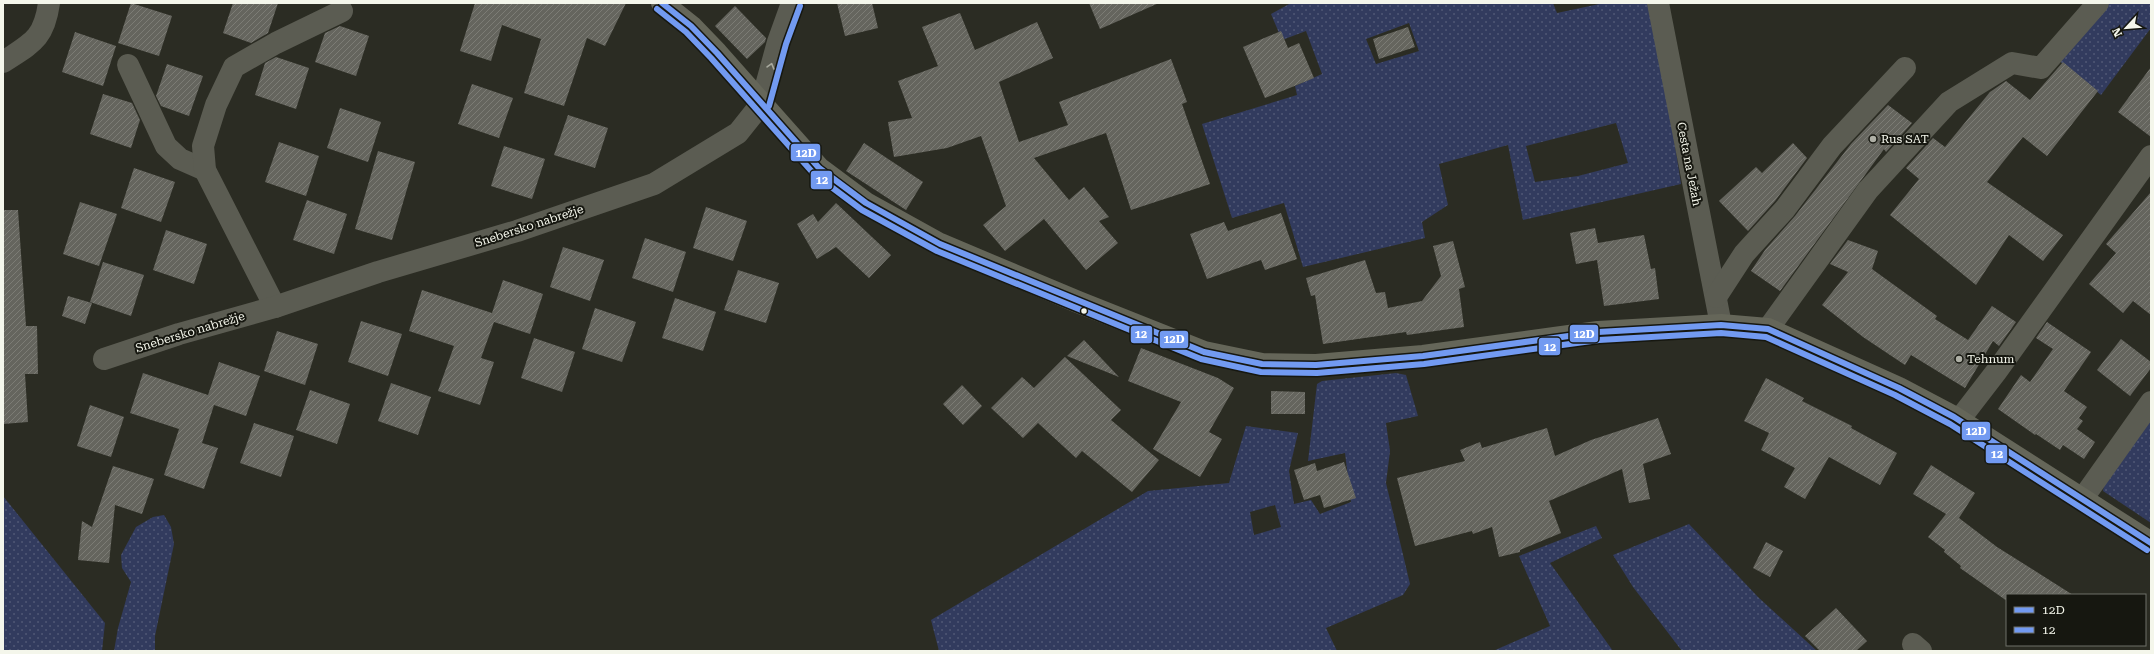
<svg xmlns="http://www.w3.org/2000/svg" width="2154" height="654" font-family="'Roboto Serif',serif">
  <defs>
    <pattern id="grass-dots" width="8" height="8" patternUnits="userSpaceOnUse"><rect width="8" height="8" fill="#323b5e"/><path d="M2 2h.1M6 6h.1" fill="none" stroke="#505875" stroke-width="1.8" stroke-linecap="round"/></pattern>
    <pattern id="building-hatch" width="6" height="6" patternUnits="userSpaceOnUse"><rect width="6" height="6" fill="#65655e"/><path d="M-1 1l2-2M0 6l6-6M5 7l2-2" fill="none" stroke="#7c7c75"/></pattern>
  </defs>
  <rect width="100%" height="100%" fill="#2b2c23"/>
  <g fill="url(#grass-dots)" fill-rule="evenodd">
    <path d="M1291 3H1553L1557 13 1604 3H1653L1681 184 1523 220 1508 145 1439 164 1448 205 1422 222 1425 238 1303 267 1284 203 1232 218 1202 124 1297 95 1295 86 1322 74 1306 31 1282 40 1271 14ZM1409 23 1419 51 1376 64 1366 39ZM1616 123 1628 163 1578 176 1535 182 1526 146Z"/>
    <path d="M2106 3H2151V28L2101 95 2057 59Z"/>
    <path d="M1396 373 1406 375 1418 416 1386 423 1390 451 1386 483 1410 584 1403 595 1326 628 1337 651H939L931 620 1148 491 1229 483 1246 426 1298 433 1289 471 1294 504 1311 500 1320 514 1351 502 1345 453 1308 461 1317 384 1322 381ZM1275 505 1281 527 1254 535 1250 512Z"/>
    <path d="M2151 415V523L2103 491 2105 479Z"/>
    <path d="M3 496 105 623 102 651H3Z"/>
    <path d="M164 515 171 527 174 544 155 636V651H114L118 628 131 582 122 568 121 555 136 527 153 517Z"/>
    <path d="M1689 524 1758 597 1817 651H1682L1633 587 1613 555Z"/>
    <path d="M1596 526 1602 538 1550 563 1613 651H1493L1550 626 1519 556Z"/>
  </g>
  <g fill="url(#building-hatch)">
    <path d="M131 3 172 16 159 56 118 43Z"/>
    <path d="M233 3H278L268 33 251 43 223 33Z"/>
    <path d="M475 3H626L605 46 587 38 564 106 524 93 541 39 502 25 491 61 460 51Z"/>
    <path d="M837 3H872L878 28 845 36Z"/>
    <path d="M1089 3H1159L1100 29Z"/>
    <path d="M735 6 766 38 765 42 747 59 715 26Z"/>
    <path d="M960 13 975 50 1037 22 1053 58 999 82 1019 142 1068 125 1059 102 1171 59 1187 102 1182 104 1210 184 1131 210 1106 133 1034 158 1069 200 1084 187 1109 217 1099 221 1118 243 1086 270 1044 219 1005 251 983 225 1006 206 981 136 947 148 894 157 888 122 912 118 898 81 938 66 922 27Z"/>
    <path d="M340 26 369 36 356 76 315 62 325 33Z"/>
    <path d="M1408 27 1415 47 1379 59 1373 39Z"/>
    <path d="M1281 31 1288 48 1299 43 1314 78 1265 98 1243 47Z"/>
    <path d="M75 32 116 46 103 86 62 72Z"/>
    <path d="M276 57 309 68 296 109 255 95 265 63Z"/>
    <path d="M2063 62 2098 91 2047 156 2023 137 1987 182 2063 235 2043 261 2009 235 1976 285 1890 215 1919 179 1906 168 1933 138 1945 147 1990 92 2006 81 2030 100Z"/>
    <path d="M167 64 203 76 189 116 161 106 156 96Z"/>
    <path d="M2151 67V137L2118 112Z"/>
    <path d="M472 84 513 98 499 138 458 124Z"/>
    <path d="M103 94 132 103 140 120 131 148 90 134Z"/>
    <path d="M1888 105 1912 123 1886 152 1884 149 1780 291 1751 271 1765 250 1795 216 1851 144Z"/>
    <path d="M340 108 381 122 368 162 327 148Z"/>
    <path d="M568 115 608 128 595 168 554 155Z"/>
    <path d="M279 142 319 156 306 196 265 182Z"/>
    <path d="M864 143 923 182 906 210 846 171Z"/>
    <path d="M1793 143 1807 158 1775 201 1748 231 1719 201 1756 167 1762 173Z"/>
    <path d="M504 146 545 159 532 199 491 186Z"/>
    <path d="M378 151 415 162 392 240 355 229Z"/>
    <path d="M134 168 175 182 161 222 121 208Z"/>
    <path d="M2151 192V315L2133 301 2123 313 2089 284 2116 253 2106 244Z"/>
    <path d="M307 200 347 214 334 254 293 240Z"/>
    <path d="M80 202 117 214 99 266 63 254Z"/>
    <path d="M836 203 891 255 869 278 836 247 817 259 797 224 813 214 818 222Z"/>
    <path d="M706 207 747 221 733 261 693 248Z"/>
    <path d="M3 210H18L26 326H37L38 374H25L28 422 3 424Z"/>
    <path d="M1281 213 1297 259 1265 270 1261 260 1207 279 1190 234 1224 222 1228 231Z"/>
    <path d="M1595 228 1598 243 1644 235 1651 269 1655 268 1659 299 1604 306 1597 260 1576 264 1570 233Z"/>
    <path d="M166 230 207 244 194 284 153 270Z"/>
    <path d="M645 238 686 252 673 292 632 278Z"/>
    <path d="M1848 240 1878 251 1872 269 1937 316 1935 319 1968 340 1992 306 2016 322 1999 346 1993 341 1965 388 1911 355 1905 365 1863 337 1822 305 1848 272 1830 264Z"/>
    <path d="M1453 241 1465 287 1459 289 1464 327 1407 335 1406 332 1323 344 1315 295 1311 296 1306 278 1365 260 1376 293 1385 292 1388 308 1422 301 1441 276 1433 246Z"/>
    <path d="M563 247 604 260 590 301 550 287Z"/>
    <path d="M103 262 144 275 131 316 90 302Z"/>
    <path d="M738 270 779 283 766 323 724 310Z"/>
    <path d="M503 280 543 294 530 334 494 322 481 358 494 362 480 405 438 391 454 346 409 331 422 290 492 313Z"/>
    <path d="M68 296 92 303 85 324 62 316Z"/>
    <path d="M675 298 716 312 703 351 662 338Z"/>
    <path d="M595 308 636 322 622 362 582 349Z"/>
    <path d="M361 321 402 334 388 376 348 362Z"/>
    <path d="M2047 322 2091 352 2064 391 2087 407 2079 418 2083 421 2077 429 2095 442 2084 459 2063 445 2060 450 2036 434 2035 435 1998 409 2021 375 2030 382 2053 349 2036 338Z"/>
    <path d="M277 331 318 344 305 385 264 371Z"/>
    <path d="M534 338 575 352 562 392 521 378Z"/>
    <path d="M2121 339 2151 362V368L2130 396 2097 370Z"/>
    <path d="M1084 340 1119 377 1067 356Z"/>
    <path d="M1141 348 1218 378 1234 388 1209 432 1222 439 1200 477 1153 449 1181 402 1128 381Z"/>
    <path d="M1065 357 1121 410 1111 420 1159 460 1132 492 1082 451 1076 458 1038 423 1023 438 991 408 1022 377 1034 388Z"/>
    <path d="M219 362 260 376 246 416 214 405 202 443 218 448 204 489 164 475 179 429 130 413 143 373 208 395Z"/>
    <path d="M1766 378 1804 398 1802 401 1852 426 1851 428 1897 453 1880 485 1829 457 1805 499 1784 487 1795 468 1761 450 1769 433 1744 421Z"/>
    <path d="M391 383 431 397 418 435 378 421Z"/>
    <path d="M962 385 982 406 963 425 943 404Z"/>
    <path d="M310 390 350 404 337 444 296 430Z"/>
    <path d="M1271 391 1305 392V414H1271Z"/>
    <path d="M90 405 124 417 111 457 77 446Z"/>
    <path d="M1658 418 1671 454 1643 464 1650 499 1629 503 1622 469 1549 501 1561 533 1520 550V552L1499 557 1492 527 1473 534 1472 531 1415 546 1397 478 1465 461 1460 450 1480 442 1482 448 1547 428 1555 456 1591 440Z"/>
    <path d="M254 423 294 436 281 477 240 463Z"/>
    <path d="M1344 462 1356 498 1324 508 1320 495 1304 500 1294 470 1315 463 1317 471Z"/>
    <path d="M1931 465 1975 493 1959 518 1997 547 2073 595H2007V601L1960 568 1961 566 1944 552 1945 550 1928 537 1946 514 1913 494Z"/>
    <path d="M113 466 154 479 142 514 115 505 109 563 78 560 82 521 92 527Z"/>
    <path d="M1766 542 1783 551 1770 577 1753 568Z"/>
    <path d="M1836 608 1867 641 1856 651H1820L1805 636Z"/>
  </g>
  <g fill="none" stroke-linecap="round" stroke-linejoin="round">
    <g stroke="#5b5c52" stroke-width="22">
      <path d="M1658 3 1721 325"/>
      <path d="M3 62C32 43 44 39 49 3"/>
      <path d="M128 65 166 146 180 159 205 170"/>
      <path d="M1716 297 1744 254 1785 209 1832 146 1905 68"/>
      <path d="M275 307 205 170 203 146 216 105 234 67 276 43 342 11"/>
      <path d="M1768 329 1868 190 1949 102 2012 63 2041 68 2098 3"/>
      <path d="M104 359 179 334 275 307 378 272 517 231 654 184 738 133 761 104 778 42 792 3"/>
      <path d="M1959 420 1996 372 2151 156"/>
      <path d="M2083 498 2151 402"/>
      <path d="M1913 644 1921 651"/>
    </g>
    <path stroke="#656659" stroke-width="22" d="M662 3 691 26 717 53 819 168 866 203 940 244 1078 302 1204 352 1262 364 1316 365 1423 356 1598 332 1721 325 1768 329 1899 388 1954 417 2151 543"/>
    <g stroke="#161710" stroke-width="9">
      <path id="bus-1" d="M662 3 691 26 717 53 819 168 866 203 940 244 1204 352 1262 364 1316 365 1423 356 1598 332 1721 325 1768 329 1899 388 1954 417 2151 543"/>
    </g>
    <g stroke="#161710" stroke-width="9">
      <g id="bus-2">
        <path d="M657 9 686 32 711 58 814 174 862 210 937 251 1201 359 1261 372 1317 373 1424 364 1599 340 1721 333 1766 337 1895 395 1950 424 2147 550"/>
        <path d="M769 106 786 44 800 6"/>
      </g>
    </g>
    <use href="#bus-1" stroke="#729af1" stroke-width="6"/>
    <use href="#bus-2" stroke="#729af1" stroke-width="6"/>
  </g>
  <defs><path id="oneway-chevron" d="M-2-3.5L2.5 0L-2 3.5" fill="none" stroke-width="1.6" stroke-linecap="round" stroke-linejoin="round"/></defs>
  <use stroke="#a8a99e" href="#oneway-chevron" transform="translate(771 66) rotate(-74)"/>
  <g fill="#aeafa5" stroke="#161710" stroke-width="1.5">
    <circle cx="1873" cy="139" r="4"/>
    <circle cx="1959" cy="359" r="4"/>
  </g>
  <circle fill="#f4f6eb" stroke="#161710" stroke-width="1.5" cx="1084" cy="311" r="3.5"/>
  <g text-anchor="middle" stroke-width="4" stroke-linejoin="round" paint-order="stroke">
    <g font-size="12" fill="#f4f6eb" stroke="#161710" text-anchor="start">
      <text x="1881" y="143">Rus SAT</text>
      <text x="1967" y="363">Tehnum</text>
    </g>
    <g font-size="12" fill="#f4f6eb" stroke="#161710">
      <text transform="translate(1689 164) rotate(79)" y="4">Cesta na Ježah</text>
      <text transform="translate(529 226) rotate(-18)" y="4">Snebersko nabrežje</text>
      <text transform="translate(190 332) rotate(-17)" y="4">Snebersko nabrežje</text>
    </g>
  </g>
  <g stroke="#161710" stroke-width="1.5">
    <rect x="790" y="143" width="31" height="19" rx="4" fill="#729af1"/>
    <rect x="810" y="170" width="23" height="20" rx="4" fill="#729af1"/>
    <rect x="1569" y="324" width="30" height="19" rx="4" fill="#729af1"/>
    <rect x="1130" y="325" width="23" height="19" rx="4" fill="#729af1"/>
    <rect x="1159" y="330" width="30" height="19" rx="4" fill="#729af1"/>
    <rect x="1538" y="337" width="23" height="19" rx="4" fill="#729af1"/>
    <rect x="1961" y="421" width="30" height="20" rx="4" fill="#729af1"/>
    <rect x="1985" y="444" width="23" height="20" rx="4" fill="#729af1"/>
  </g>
  <g font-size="11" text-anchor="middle" font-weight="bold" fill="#fff">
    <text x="806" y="157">12D</text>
    <text x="822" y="184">12</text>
    <text x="1584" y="338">12D</text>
    <text x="1141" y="338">12</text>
    <text x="1174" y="343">12D</text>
    <text x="1550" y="351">12</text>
    <text x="1976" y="435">12D</text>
    <text x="1997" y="458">12</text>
  </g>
  <rect width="2154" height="654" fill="none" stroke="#f4f6eb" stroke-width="8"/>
  <rect x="2006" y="594" width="140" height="52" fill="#161710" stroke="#6f7068"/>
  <rect x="2014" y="607" width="20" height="6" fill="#729af1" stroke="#6f7068"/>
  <text x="2042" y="614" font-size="12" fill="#f4f6eb">12D</text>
  <rect x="2014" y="627" width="20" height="6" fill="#729af1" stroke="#6f7068"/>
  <text x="2042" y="634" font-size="12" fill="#f4f6eb">12</text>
  <g transform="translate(2126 28) rotate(244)" stroke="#161710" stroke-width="3" paint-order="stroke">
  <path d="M0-3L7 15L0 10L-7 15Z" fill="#f4f6eb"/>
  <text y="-6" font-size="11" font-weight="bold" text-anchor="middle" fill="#f4f6eb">N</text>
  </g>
</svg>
